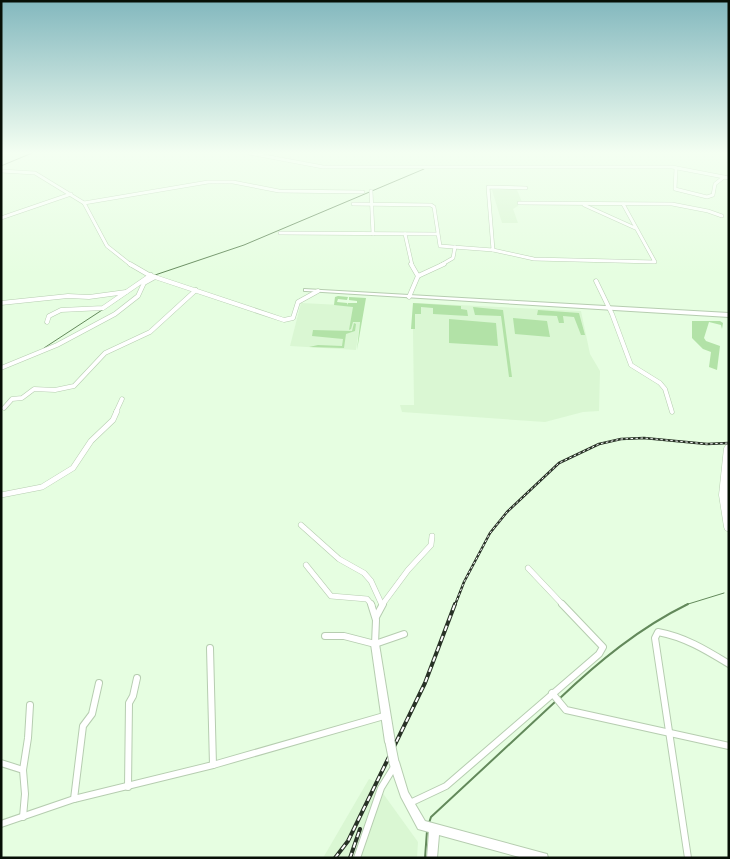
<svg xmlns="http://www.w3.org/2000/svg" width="730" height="859" font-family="Montserrat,sans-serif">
  <rect width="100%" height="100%" fill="#e6fee1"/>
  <g fill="#daf7d3">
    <path d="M492 190H517L522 202H517L518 206 513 209 518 223H502Z"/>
    <path d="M301 303 362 306 356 350 290 346Z"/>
    <path d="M417 303 581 311 590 354 600 371 599 411 583 412 545 422 402 412 400 405H414L413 331 414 304Z"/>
    <path d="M369 779 374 781 418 842 417 858H323Z"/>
  </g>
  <g fill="#b2e2a7">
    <path d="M338 296 348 297 347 300 338 299 337 302 347 303 348 305V303H357V301L349 300V297L366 298 357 350 360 322H353L351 329 349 330 353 307 334 305 335 297Z"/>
    <path d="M413 303 461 306V309L467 310 468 316 433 314V308L421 307V314H415V329H411Z"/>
    <path d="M473 307 503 310 512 377H509L501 316 475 315Z"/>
    <path d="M538 310 579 313 585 335H581L574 317 563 316 564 323H559L557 316 537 315Z"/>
    <path d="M513 318 547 321 550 337 515 334Z"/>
    <path d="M449 319 496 323 498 346 449 343Z"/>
    <path d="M692 321H720L723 323 722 329 721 325 709 322 704 338 706 341 720 346 717 370 709 367 711 352 703 349 692 338Z"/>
    <path d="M354 323 356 324 355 331 346 334 344 348 309 347 318 345 342 346 343 339 312 336 313 330 352 331Z"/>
  </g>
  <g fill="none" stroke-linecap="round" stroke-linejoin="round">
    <g stroke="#63895b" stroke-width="1">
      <path d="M1 166 32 153"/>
      <path d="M155 275 244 245 424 169"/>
      <path d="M44 348 122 297"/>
      <path d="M685 605 724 593"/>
    </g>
    <g stroke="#63895b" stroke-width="2">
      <path d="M559 699C598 662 639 628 688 604"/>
      <path d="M429 823 431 817 556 701"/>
      <path d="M425 858 427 831"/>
    </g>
    <g stroke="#b6cdb0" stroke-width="4">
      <g id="street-far3">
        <path d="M249 153 323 167H672L729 178"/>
        <path d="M676 168 675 189 707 197 713 195 715 184 724 177"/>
        <path d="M1 171 35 173 84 203 107 246 131 265"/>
        <path d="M371 191 373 234"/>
        <path d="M84 203 208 182H233L279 191 363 192"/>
        <path d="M519 203 672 204 708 211 722 216"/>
        <path d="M353 204 431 205 434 207 440 246 493 250 488 187 526 188"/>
        <path d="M584 205 635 228"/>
        <path d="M1 218 71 194"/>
        <path d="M280 233 437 234"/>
        <path d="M405 234 412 265"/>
        <path d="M493 250 534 259 655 262 623 204"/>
        <path d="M441 265 453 258 455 247"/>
      </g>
    </g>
    <g stroke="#b6cdb0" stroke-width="5">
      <g id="street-far2">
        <path d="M130 264 149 275 284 320 293 318 298 302 318 291"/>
        <path d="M411 264 418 276"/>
        <path d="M596 281 612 314 631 365 660 383 665 389 672 412"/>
        <path d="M409 297 418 276 444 264"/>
        <path d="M1 303 68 296 89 297 126 292"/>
        <path d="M47 322 49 316 61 310 103 308 151 275"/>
        <path d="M1 368 57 345 115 314 138 296 144 283 155 277"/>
        <path d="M4 408 12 399 22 398 34 389 55 390 74 386 105 353 150 332 196 290"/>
        <path d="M116 412 122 399"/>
      </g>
    </g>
    <g stroke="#b6cdb0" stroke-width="6">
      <g id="street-far1">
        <path d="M1 495 42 487 73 468 91 441 113 420 117 411"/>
        <path d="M301 525 339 559 364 573 371 581 382 605"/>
        <path d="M306 565 331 596 367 599 372 605"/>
        <path d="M528 568 563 605"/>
        <path d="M382 605 408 570 431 545 432 536"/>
      </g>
    </g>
    <g stroke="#b6cdb0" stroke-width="8">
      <g id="street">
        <path d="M371 604 376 620 375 644"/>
        <path d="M376 617 383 604"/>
        <path d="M325 636H344L375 644 404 634"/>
        <path d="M210 648 213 765"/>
        <path d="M552 693 566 710 729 746"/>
        <path d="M1 763 23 770 25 794 23 817"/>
        <path d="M23 770 28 738 30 705"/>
        <path d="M128 787 129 703 133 696 137 678"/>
        <path d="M74 799 83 726 92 714 99 683"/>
        <path d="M410 803 446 786 599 654 603 647 562 604"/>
        <path d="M1 824 74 799 213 765 384 716"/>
        <path d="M357 858 381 788 394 767"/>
        <path d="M688 858 655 638 658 632C685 637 706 650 729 664"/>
      </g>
    </g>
    <g stroke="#b6cdb0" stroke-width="2">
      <g id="secondary">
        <path d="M304 289 729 313V317L306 291H304Z"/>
        <path d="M375 640 378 641 379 644 395 742 393 745 390 747 387 745 385 742 371 644 372 641Z"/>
        <path d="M394 757 397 759 399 762 408 792 425 821 543 853 547 854 548 858H523L439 835 437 858H427L429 832 418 829 401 797 389 762 391 759Z"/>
      </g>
    </g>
    <g stroke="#b6cdb0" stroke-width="1">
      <path id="highway" d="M729 444V532L725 530 724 527 719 495 724 448 726 445Z"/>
    </g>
    <use href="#street-far3" stroke="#fff" stroke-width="3"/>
    <use href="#street-far2" stroke="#fff" stroke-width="4"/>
    <use href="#street-far1" stroke="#fff" stroke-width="5"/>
    <use href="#street" stroke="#fff" stroke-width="6"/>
    <use href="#secondary" fill="#fff" fill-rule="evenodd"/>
    <use href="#highway" fill="#fff" fill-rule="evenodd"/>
    <g stroke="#283226" stroke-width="2.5">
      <path id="rail-far1" d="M455 605 464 582 490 533 507 512 559 463 599 444 621 439 644 438 707 444 729 443"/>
    </g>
    <g stroke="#283226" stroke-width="4">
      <g id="rail">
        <path d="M335 858 348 841 425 683 455 604"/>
        <path d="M350 858 360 829"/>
      </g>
    </g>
    <use href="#rail-far1" stroke="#fff" stroke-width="1" stroke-dasharray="2.5" stroke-linecap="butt"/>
    <use href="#rail" stroke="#fff" stroke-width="2" stroke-dasharray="5.5" stroke-linecap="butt"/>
    <g stroke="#b6cdb0" stroke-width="11" stroke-linecap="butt">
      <path id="secondary-bridge" d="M390 742 394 762"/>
    </g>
    <use href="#secondary-bridge" stroke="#fff" stroke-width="9"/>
  </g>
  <linearGradient id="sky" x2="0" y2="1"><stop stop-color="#83b8be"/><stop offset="0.56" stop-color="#f4fff2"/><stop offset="1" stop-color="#f4fff2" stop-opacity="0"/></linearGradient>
  <rect width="730" height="273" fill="url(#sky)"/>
  <rect width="730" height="859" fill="none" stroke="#070f06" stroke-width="5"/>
</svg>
